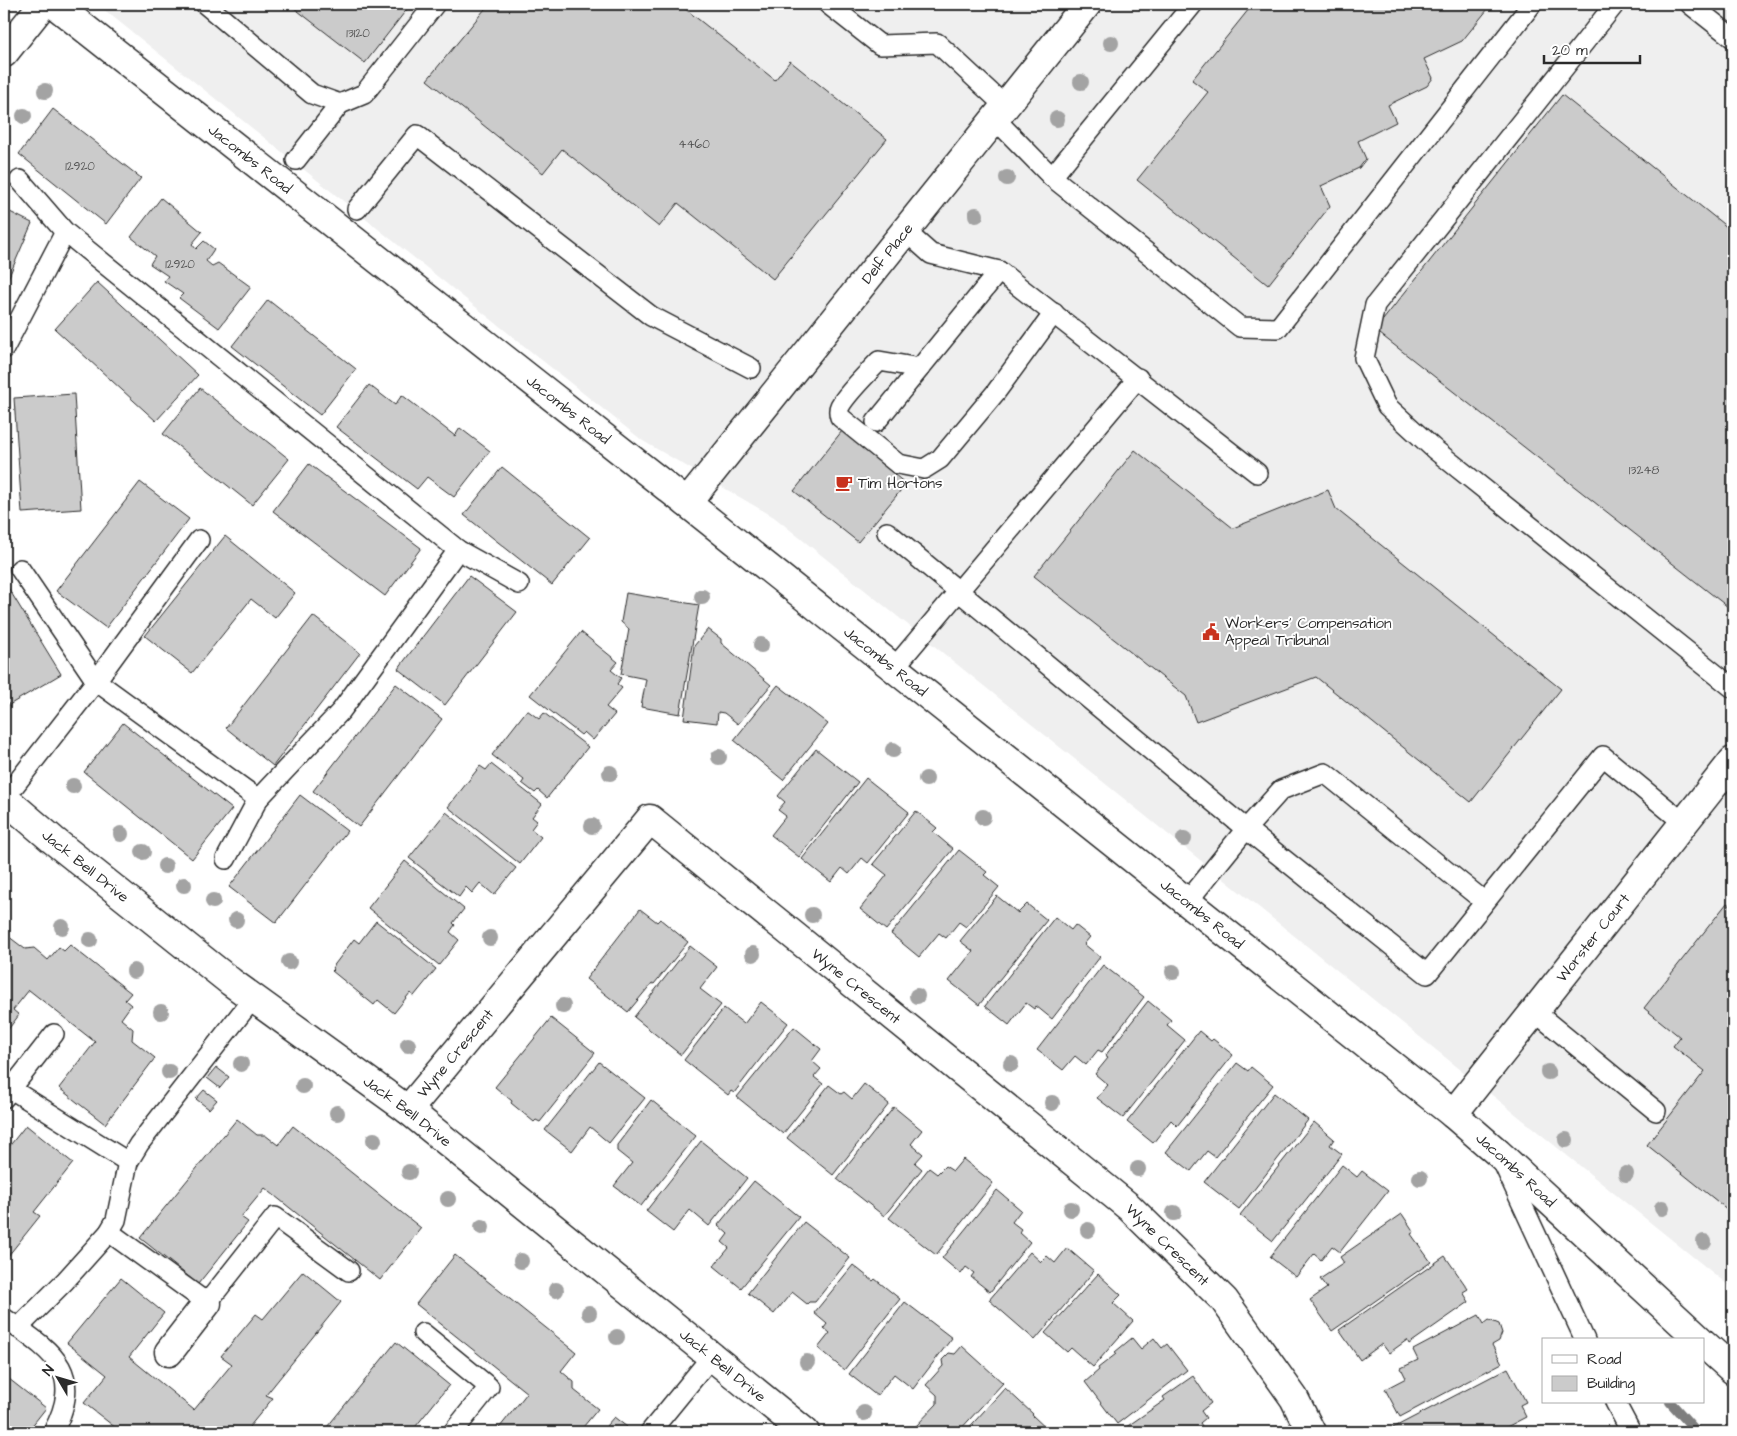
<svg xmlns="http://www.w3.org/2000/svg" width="1737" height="1436" font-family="'Architects Daughter',sans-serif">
  <rect width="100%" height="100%" fill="#fff"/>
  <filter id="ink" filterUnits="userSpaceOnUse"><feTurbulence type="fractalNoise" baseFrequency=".02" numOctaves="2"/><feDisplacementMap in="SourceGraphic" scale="10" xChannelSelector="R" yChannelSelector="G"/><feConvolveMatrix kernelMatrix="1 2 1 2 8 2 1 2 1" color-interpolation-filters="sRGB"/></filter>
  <g filter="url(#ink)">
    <path fill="#efefef" d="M97 4H1733V1289L774 517 643 441Z"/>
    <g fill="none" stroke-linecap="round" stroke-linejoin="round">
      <path stroke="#7e7e7e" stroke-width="10" d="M1670 1402 1697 1432"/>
    </g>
    <g fill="#cbcbcb" stroke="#2b2b2b">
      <path d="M289 4H411L365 63Z"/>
      <path d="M489 4H679L775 80 790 61 887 139 773 279 678 203 659 227 562 149 543 173 427 80Z"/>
      <path d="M1253 4H1492L1462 41 1424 59 1433 78 1427 86 1388 105 1396 122 1358 141 1366 159 1359 168 1321 186 1330 206 1268 285 1137 180 1208 92 1192 80Z"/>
      <path d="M1562 95 1733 232V611L1375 330Z"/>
      <path d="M53 109 141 178 106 224 19 154Z"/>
      <path d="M161 198 202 232 192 244 196 249 204 241 214 249 206 261 212 266 218 263 251 287 219 328 179 298 183 294 164 281 168 276 150 264 155 256 131 237Z"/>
      <path d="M4 209 32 223 4 288Z"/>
      <path d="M97 282 198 375 156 421 55 329Z"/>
      <path d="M268 300 356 369 320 415 232 346Z"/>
      <path d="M369 385 395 405 402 395 455 436 460 428 490 451 454 497 427 477 417 489 336 427Z"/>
      <path d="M200 388 289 459 252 505 163 434Z"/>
      <path d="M74 394 81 509 22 513 14 398Z"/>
      <path d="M842 431 906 484 858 542 794 491Z"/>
      <path d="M1135 450 1233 528 1328 490 1336 509 1561 689 1471 802 1316 677 1196 722 1186 696 1034 576Z"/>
      <path d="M309 464 421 548 385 596 273 511Z"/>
      <path d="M502 467 590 538 552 585 464 515Z"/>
      <path d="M140 482 189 519 106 628 56 591Z"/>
      <path d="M225 536 295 593 275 618 251 599 192 673 145 636Z"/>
      <path d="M469 576 517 612 445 705 398 669Z"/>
      <path d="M4 581 61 674 9 705 4 697Z"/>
      <path d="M626 593 699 605 680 714 641 707 646 679 621 674 629 629 621 622Z"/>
      <path d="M313 616 360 653 273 766 226 728Z"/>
      <path d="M708 629 721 639V643L771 685 738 724 724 713 718 712 717 723 684 719 694 646Z"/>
      <path d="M581 632 618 662 611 670 621 678 617 684 622 688 606 707 615 714 593 740 584 732 581 735 530 695Z"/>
      <path d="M396 684 442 719 359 827 313 791Z"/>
      <path d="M778 685 828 724 783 780 734 740Z"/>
      <path d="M527 710 539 719 544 713 588 747 547 798 538 790 535 793 522 783 524 780 492 755Z"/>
      <path d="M123 723 232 809 192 859 84 772Z"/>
      <path d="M816 749 858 782 799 857 771 835 786 816 778 810 785 802 778 796Z"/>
      <path d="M491 764 542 804 532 817 537 821 531 829 541 837 520 864 448 807 480 766 486 770Z"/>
      <path d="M866 778 909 812 868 863 862 858 849 874 842 868 831 882 802 859Z"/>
      <path d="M300 795 347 831 276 923 229 887Z"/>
      <path d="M916 811 937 828 933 832 953 849 886 930 860 909 887 875 873 864Z"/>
      <path d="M446 812 516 868 494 895 480 883 472 893 466 887 459 897 409 858Z"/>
      <path d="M959 850 987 872 984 875 999 887 966 927 959 922 946 938 939 933 919 957 891 934Z"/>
      <path d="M405 861 464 909 453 923 455 925 450 932 459 940 439 965 368 908Z"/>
      <path d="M997 896 1018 913 1027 904 1047 920 979 1005 949 981 973 951 960 941Z"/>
      <path d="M1727 903 1733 908V1214L1647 1145 1705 1071 1673 1046 1680 1037 1644 1008Z"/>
      <path d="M640 909 657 922 660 919 688 942 654 984 652 983 628 1012 586 979Z"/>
      <path d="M1055 917 1071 930 1075 925 1090 937 1084 944 1100 957 1052 1019 1036 1006 1034 1009 1026 1003 1009 1025 985 1006Z"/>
      <path d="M376 921 436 969 414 996 410 993 394 1013 378 1000 374 1005 332 971 334 969 332 968 354 939 359 943Z"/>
      <path d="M4 933 25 949 34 948 48 960 59 947 64 951 70 945 131 993 125 1000 131 1005 121 1019 133 1029 132 1040 155 1058 105 1124 59 1088 95 1042 29 990 13 1010 19 1015 4 1035Z"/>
      <path d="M690 946 717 967 700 989 721 1005 681 1055 634 1017Z"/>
      <path d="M1103 965 1144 997 1102 1052 1098 1050 1086 1065 1075 1056 1063 1070 1037 1050Z"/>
      <path d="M1148 1001 1171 1020 1167 1025 1185 1040 1123 1118 1097 1098 1108 1085 1095 1074 1108 1058 1105 1056Z"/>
      <path d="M761 1002 788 1023 734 1093 731 1091 728 1095 684 1060 724 1008 744 1024Z"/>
      <path d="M551 1018 595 1053 540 1122 536 1120 534 1122 511 1103 512 1101 495 1087Z"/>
      <path d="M794 1027 821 1049 812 1061 821 1069 814 1077 823 1084 783 1134 737 1097Z"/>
      <path d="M1199 1031 1211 1041 1213 1039 1233 1055 1177 1126 1171 1120 1153 1143 1127 1122Z"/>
      <path d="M599 1062 645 1098 609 1143 590 1127 572 1151 545 1130Z"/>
      <path d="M1237 1063 1248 1071 1251 1067 1273 1085 1215 1157 1207 1151 1191 1171 1166 1152Z"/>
      <path d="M216 1067 229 1077 220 1088 207 1078Z"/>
      <path d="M864 1084 889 1104 833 1175 787 1138 829 1085 841 1094 844 1092 852 1099Z"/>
      <path d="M204 1090 217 1100 209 1109 196 1099Z"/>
      <path d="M1274 1093 1308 1120 1239 1209 1204 1182Z"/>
      <path d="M651 1100 696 1136 641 1206 614 1186 632 1163 617 1151V1145Z"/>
      <path d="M894 1107 922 1130 911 1144 923 1154 915 1163 922 1169 884 1216 837 1179Z"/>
      <path d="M237 1119 257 1135H265L278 1145 293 1126 421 1228 380 1280 265 1188 241 1217 248 1222 198 1284 140 1238Z"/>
      <path d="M1314 1122 1334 1139 1330 1145 1342 1154 1273 1241 1240 1215Z"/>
      <path d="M26 1125 73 1163 34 1212 40 1216 4 1261V1153Z"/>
      <path d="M701 1141 747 1178 709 1226 690 1210 673 1232 646 1211Z"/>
      <path d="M963 1159 993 1183 936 1255 889 1218 929 1168 937 1174 945 1166 953 1171Z"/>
      <path d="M1342 1165 1357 1177 1362 1171 1388 1191 1340 1252 1332 1246 1321 1260 1314 1254 1296 1277 1270 1257Z"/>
      <path d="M754 1181 799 1217 741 1288 714 1266 729 1248 722 1242 728 1234 718 1225Z"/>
      <path d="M997 1190 1021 1210 1012 1222 1021 1229 1019 1232 1030 1242 990 1292 971 1277 974 1273 966 1267 961 1274 942 1258Z"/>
      <path d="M1402 1214 1414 1232 1411 1234 1431 1262 1332 1331 1310 1300 1327 1288 1320 1279 1344 1263 1340 1257Z"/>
      <path d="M804 1222 850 1258 815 1302H809L807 1304 792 1292 774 1314 748 1293Z"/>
      <path d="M1067 1248 1094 1271 1035 1340 989 1300 1030 1252 1041 1262 1047 1256 1055 1263Z"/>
      <path d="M455 1255 576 1352 561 1371 574 1382V1390L598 1409 579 1432H496L527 1393 416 1304Z"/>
      <path d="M1445 1256 1468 1289 1463 1292 1469 1302 1409 1344 1407 1340 1389 1353 1382 1344 1360 1360 1339 1330Z"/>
      <path d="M853 1265 873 1281 875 1279 900 1299 844 1370 818 1348 830 1333 824 1328 827 1324 814 1313Z"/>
      <path d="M303 1271 341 1302 266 1395 273 1398 245 1432H121L84 1403 107 1375 67 1343 121 1278 164 1313 129 1357 194 1410 232 1364 221 1356 256 1314 263 1319Z"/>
      <path d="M1098 1274 1121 1295 1113 1303 1133 1321 1093 1367 1071 1348 1067 1352 1045 1333Z"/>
      <path d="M905 1302 952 1338 913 1389 894 1374 877 1396 849 1374Z"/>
      <path d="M1479 1315 1484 1324 1489 1320 1499 1324 1502 1333 1499 1341 1492 1345 1502 1363 1400 1417 1385 1389 1406 1378 1401 1368 1418 1360 1413 1350Z"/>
      <path d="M1132 1338 1141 1349 1154 1338 1162 1348 1167 1344 1187 1370 1117 1424 1085 1382 1099 1370 1098 1368 1116 1354 1115 1352Z"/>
      <path d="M396 1342 449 1385 412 1431 414 1432H323Z"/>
      <path d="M962 1346 1003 1383 958 1432H923L916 1426 937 1404V1395L926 1385 943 1366 942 1360 949 1353 955 1354Z"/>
      <path d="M1508 1368 1526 1402 1520 1405 1526 1417 1497 1432 1387 1431Z"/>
      <path d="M4 1375 46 1408 27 1432H4Z"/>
      <path d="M1193 1376 1211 1403 1201 1411 1206 1418 1200 1423 1206 1432H1124L1122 1430 1165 1400 1163 1397Z"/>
      <path d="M1005 1388 1033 1414 1032 1415 1050 1432H965Z"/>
      <path d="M614 1417 627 1427 622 1432H614L606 1426Z"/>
    </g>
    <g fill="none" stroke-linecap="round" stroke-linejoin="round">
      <g stroke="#2b2b2b" stroke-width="22">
        <g id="lane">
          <path d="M205 4 312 94 340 104 364 94 435 4"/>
          <path d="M828 4 880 45 937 43 1005 106"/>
          <path d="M1615 4 1375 305 1364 358 1387 406 1434 449 1733 688"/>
          <path d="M1690 4 1733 38"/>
          <path d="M995 119 1052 177 1240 327 1278 328 1532 4"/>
          <path d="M296 160 340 104"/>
          <path d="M1052 177 1193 4"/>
          <path d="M20 180 65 232"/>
          <path d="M357 209 417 135 651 316 751 368"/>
          <path d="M999 271 1257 473"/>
          <path d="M4 349 65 232 458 550 519 584"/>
          <path d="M920 368 879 361C868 373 848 392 840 406 838 410 839 414 840 417L898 464 924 469 940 459 996 392 1054 313"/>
          <path d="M876 422 999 271 931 254 905 231"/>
          <path d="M887 532 1246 829 1187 902"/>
          <path d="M20 569 96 681 258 799 341 711 458 550"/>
          <path d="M894 668 1138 378"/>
          <path d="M4 799 96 681 199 540"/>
          <path d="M226 859 258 799"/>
          <path d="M1485 902 1427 974 1246 829 1281 790 1325 773 1485 902 1603 756 1684 823"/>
          <path d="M1535 1012 1656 1111"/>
          <path d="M11 1089 128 1162"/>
          <path d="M4 1098 54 1034"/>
          <path d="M1503 1163 1585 1340"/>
          <path d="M109 1232 207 1303 275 1217 349 1271"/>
          <path d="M4 1318C51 1351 86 1370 53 1432"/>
          <path d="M18 1328 65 1281 109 1232 116 1220 128 1162 139 1144 254 997"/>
          <path d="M423 1333 489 1387 453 1432"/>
          <path d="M1615 1402 1631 1432"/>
          <path d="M650 1432 712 1356"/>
        </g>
      </g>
      <g stroke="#2b2b2b" stroke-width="31">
        <g id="street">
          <path d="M4 53 43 4"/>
          <path id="s1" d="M687 503 1087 4"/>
          <path id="s2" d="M4 798 53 840 231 982 408 1110 805 1432"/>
          <path id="s3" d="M408 1110 650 819 1129 1207 1224 1300 1294 1398 1311 1432"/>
          <path id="s4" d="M1453 1114 1733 761"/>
          <path d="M169 1352 207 1303"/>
        </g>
      </g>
      <g stroke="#2b2b2b" stroke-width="31">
        <g id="secondary">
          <path id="s5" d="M54 4 687 503 1453 1114 1498 1153 1700 1340"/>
          <path d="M1703 1343 1733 1370"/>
        </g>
      </g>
      <use href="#lane" stroke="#fff" stroke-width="19"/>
      <use href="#street" stroke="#fff" stroke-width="28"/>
      <use href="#secondary" stroke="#fff" stroke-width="28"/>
    </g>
    <g fill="#a3a3a3">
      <circle cx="1111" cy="43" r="8"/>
      <circle cx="1081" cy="82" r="8"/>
      <circle cx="45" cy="91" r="8"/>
      <circle cx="24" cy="116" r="8"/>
      <circle cx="1057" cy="119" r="8"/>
      <circle cx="1007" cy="178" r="8"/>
      <circle cx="976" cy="215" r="8"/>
      <circle cx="702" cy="597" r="8"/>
      <circle cx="761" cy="645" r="8"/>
      <circle cx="893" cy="750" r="8"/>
      <circle cx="719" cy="757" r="8"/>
      <circle cx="610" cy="773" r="8"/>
      <circle cx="926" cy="779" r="8"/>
      <circle cx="73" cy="786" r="8"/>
      <circle cx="983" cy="817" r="8"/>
      <circle cx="592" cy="826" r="8"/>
      <circle cx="121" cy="834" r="8"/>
      <circle cx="1184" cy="839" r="8"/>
      <circle cx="143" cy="852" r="8"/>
      <circle cx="165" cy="866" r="8"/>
      <circle cx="184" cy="885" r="8"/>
      <circle cx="213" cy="901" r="8"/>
      <circle cx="812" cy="915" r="8"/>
      <circle cx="236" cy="920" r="8"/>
      <circle cx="62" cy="927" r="8"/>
      <circle cx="490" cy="938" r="8"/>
      <circle cx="90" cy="940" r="8"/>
      <circle cx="753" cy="954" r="8"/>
      <circle cx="289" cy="962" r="8"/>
      <circle cx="134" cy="971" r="8"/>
      <circle cx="1173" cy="972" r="8"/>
      <circle cx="917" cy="996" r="8"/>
      <circle cx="563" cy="1006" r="8"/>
      <circle cx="161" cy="1012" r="8"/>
      <circle cx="408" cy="1045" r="8"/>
      <circle cx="241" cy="1064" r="8"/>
      <circle cx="1011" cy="1064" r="8"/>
      <circle cx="169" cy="1072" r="8"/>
      <circle cx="1548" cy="1072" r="8"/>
      <circle cx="303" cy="1086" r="8"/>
      <circle cx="1052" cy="1103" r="8"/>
      <circle cx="337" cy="1113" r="8"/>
      <circle cx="374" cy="1140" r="8"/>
      <circle cx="1566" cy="1140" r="8"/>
      <circle cx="1138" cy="1169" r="8"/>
      <circle cx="409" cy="1172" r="8"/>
      <circle cx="1626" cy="1174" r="8"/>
      <circle cx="1420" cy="1178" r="8"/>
      <circle cx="448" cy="1199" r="8"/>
      <circle cx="1662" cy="1208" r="8"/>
      <circle cx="1071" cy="1209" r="8"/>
      <circle cx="1174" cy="1213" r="8"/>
      <circle cx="482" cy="1227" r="8"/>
      <circle cx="1088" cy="1230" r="8"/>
      <circle cx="1704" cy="1242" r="8"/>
      <circle cx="521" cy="1261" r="8"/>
      <circle cx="556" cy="1290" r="8"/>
      <circle cx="589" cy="1313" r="8"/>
      <circle cx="617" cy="1337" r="8"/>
      <circle cx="807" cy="1362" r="8"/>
      <circle cx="864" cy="1413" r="8"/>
    </g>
  </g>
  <defs>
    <g id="cafe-bare" transform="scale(1.35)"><path d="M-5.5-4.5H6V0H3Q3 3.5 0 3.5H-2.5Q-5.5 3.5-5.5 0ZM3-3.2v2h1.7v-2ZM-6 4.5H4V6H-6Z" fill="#c8321e" stroke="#fff" stroke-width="2.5" paint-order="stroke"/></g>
    <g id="civic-bare" transform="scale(1.35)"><path d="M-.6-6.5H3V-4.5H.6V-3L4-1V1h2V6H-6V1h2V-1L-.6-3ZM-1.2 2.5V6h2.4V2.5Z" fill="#c8321e" stroke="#fff" stroke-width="2.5" paint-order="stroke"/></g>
  </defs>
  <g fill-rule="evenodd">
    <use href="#cafe-bare" x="844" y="483"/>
    <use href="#civic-bare" x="1211" y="632"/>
  </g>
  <g text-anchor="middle" stroke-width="4" stroke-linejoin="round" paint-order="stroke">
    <g font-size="12" fill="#535353">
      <text x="358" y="37">13120</text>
      <text x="694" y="148">4460</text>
      <text x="80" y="170">12920</text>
      <text x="180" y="268">12920</text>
      <text x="1644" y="474">13248</text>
    </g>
    <g font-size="15" fill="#2b2b2b" stroke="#fff">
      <text dy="5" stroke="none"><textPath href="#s5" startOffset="250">Jacombs Road</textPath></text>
      <text dy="5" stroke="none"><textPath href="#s1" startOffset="320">Delf Place</textPath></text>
      <text dy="5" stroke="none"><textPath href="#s5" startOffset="655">Jacombs Road</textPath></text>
      <text dy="5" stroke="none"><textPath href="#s5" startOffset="1060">Jacombs Road</textPath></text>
      <text dy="5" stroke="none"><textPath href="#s2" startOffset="106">Jack Bell Drive</textPath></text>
      <text dy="5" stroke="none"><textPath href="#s5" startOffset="1465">Jacombs Road</textPath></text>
      <text dy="5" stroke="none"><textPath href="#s4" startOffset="225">Worster Court</textPath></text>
      <text dy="5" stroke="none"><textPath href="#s3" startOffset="644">Wyne Crescent</textPath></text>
      <text dy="5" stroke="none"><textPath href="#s3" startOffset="74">Wyne Crescent</textPath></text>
      <text dy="5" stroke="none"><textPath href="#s2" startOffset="511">Jack Bell Drive</textPath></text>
      <text dy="5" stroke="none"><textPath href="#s5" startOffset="1870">Jacombs Road</textPath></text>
      <text dy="5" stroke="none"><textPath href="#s3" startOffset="1049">Wyne Crescent</textPath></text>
      <text dy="5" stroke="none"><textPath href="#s2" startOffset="916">Jack Bell Drive</textPath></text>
    </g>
    <g font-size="15" fill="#2b2b2b" stroke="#fff" text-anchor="start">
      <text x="858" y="488">Tim Hortons</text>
      <text x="1225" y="628">Workers' Compensation<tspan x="1225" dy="17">Appeal Tribunal</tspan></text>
    </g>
  </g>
  <rect width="1737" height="1436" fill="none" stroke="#fff" stroke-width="20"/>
  <rect x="10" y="10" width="1717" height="1416" fill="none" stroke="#2b2b2b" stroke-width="2" filter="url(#ink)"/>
  <rect x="1542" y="1338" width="162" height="65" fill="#ffffff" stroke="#aaaaaa"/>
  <rect x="1552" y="1355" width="25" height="8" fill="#ffffff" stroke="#aaaaaa"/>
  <text x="1587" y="1364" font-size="15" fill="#2b2b2b">Road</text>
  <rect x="1552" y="1376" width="25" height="15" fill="#cbcbcb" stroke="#aaaaaa"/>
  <text x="1587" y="1388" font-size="15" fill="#2b2b2b">Building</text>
  <g transform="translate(58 1378) rotate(308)" stroke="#ffffff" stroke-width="4" paint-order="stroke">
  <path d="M0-4L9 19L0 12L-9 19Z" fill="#2b2b2b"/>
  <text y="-8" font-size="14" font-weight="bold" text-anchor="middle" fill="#2b2b2b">N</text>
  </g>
  <path d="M1544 55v8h96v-8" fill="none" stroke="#2b2b2b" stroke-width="2.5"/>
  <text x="1552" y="55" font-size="15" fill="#2b2b2b" stroke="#ffffff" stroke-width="4" paint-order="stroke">20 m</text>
</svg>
